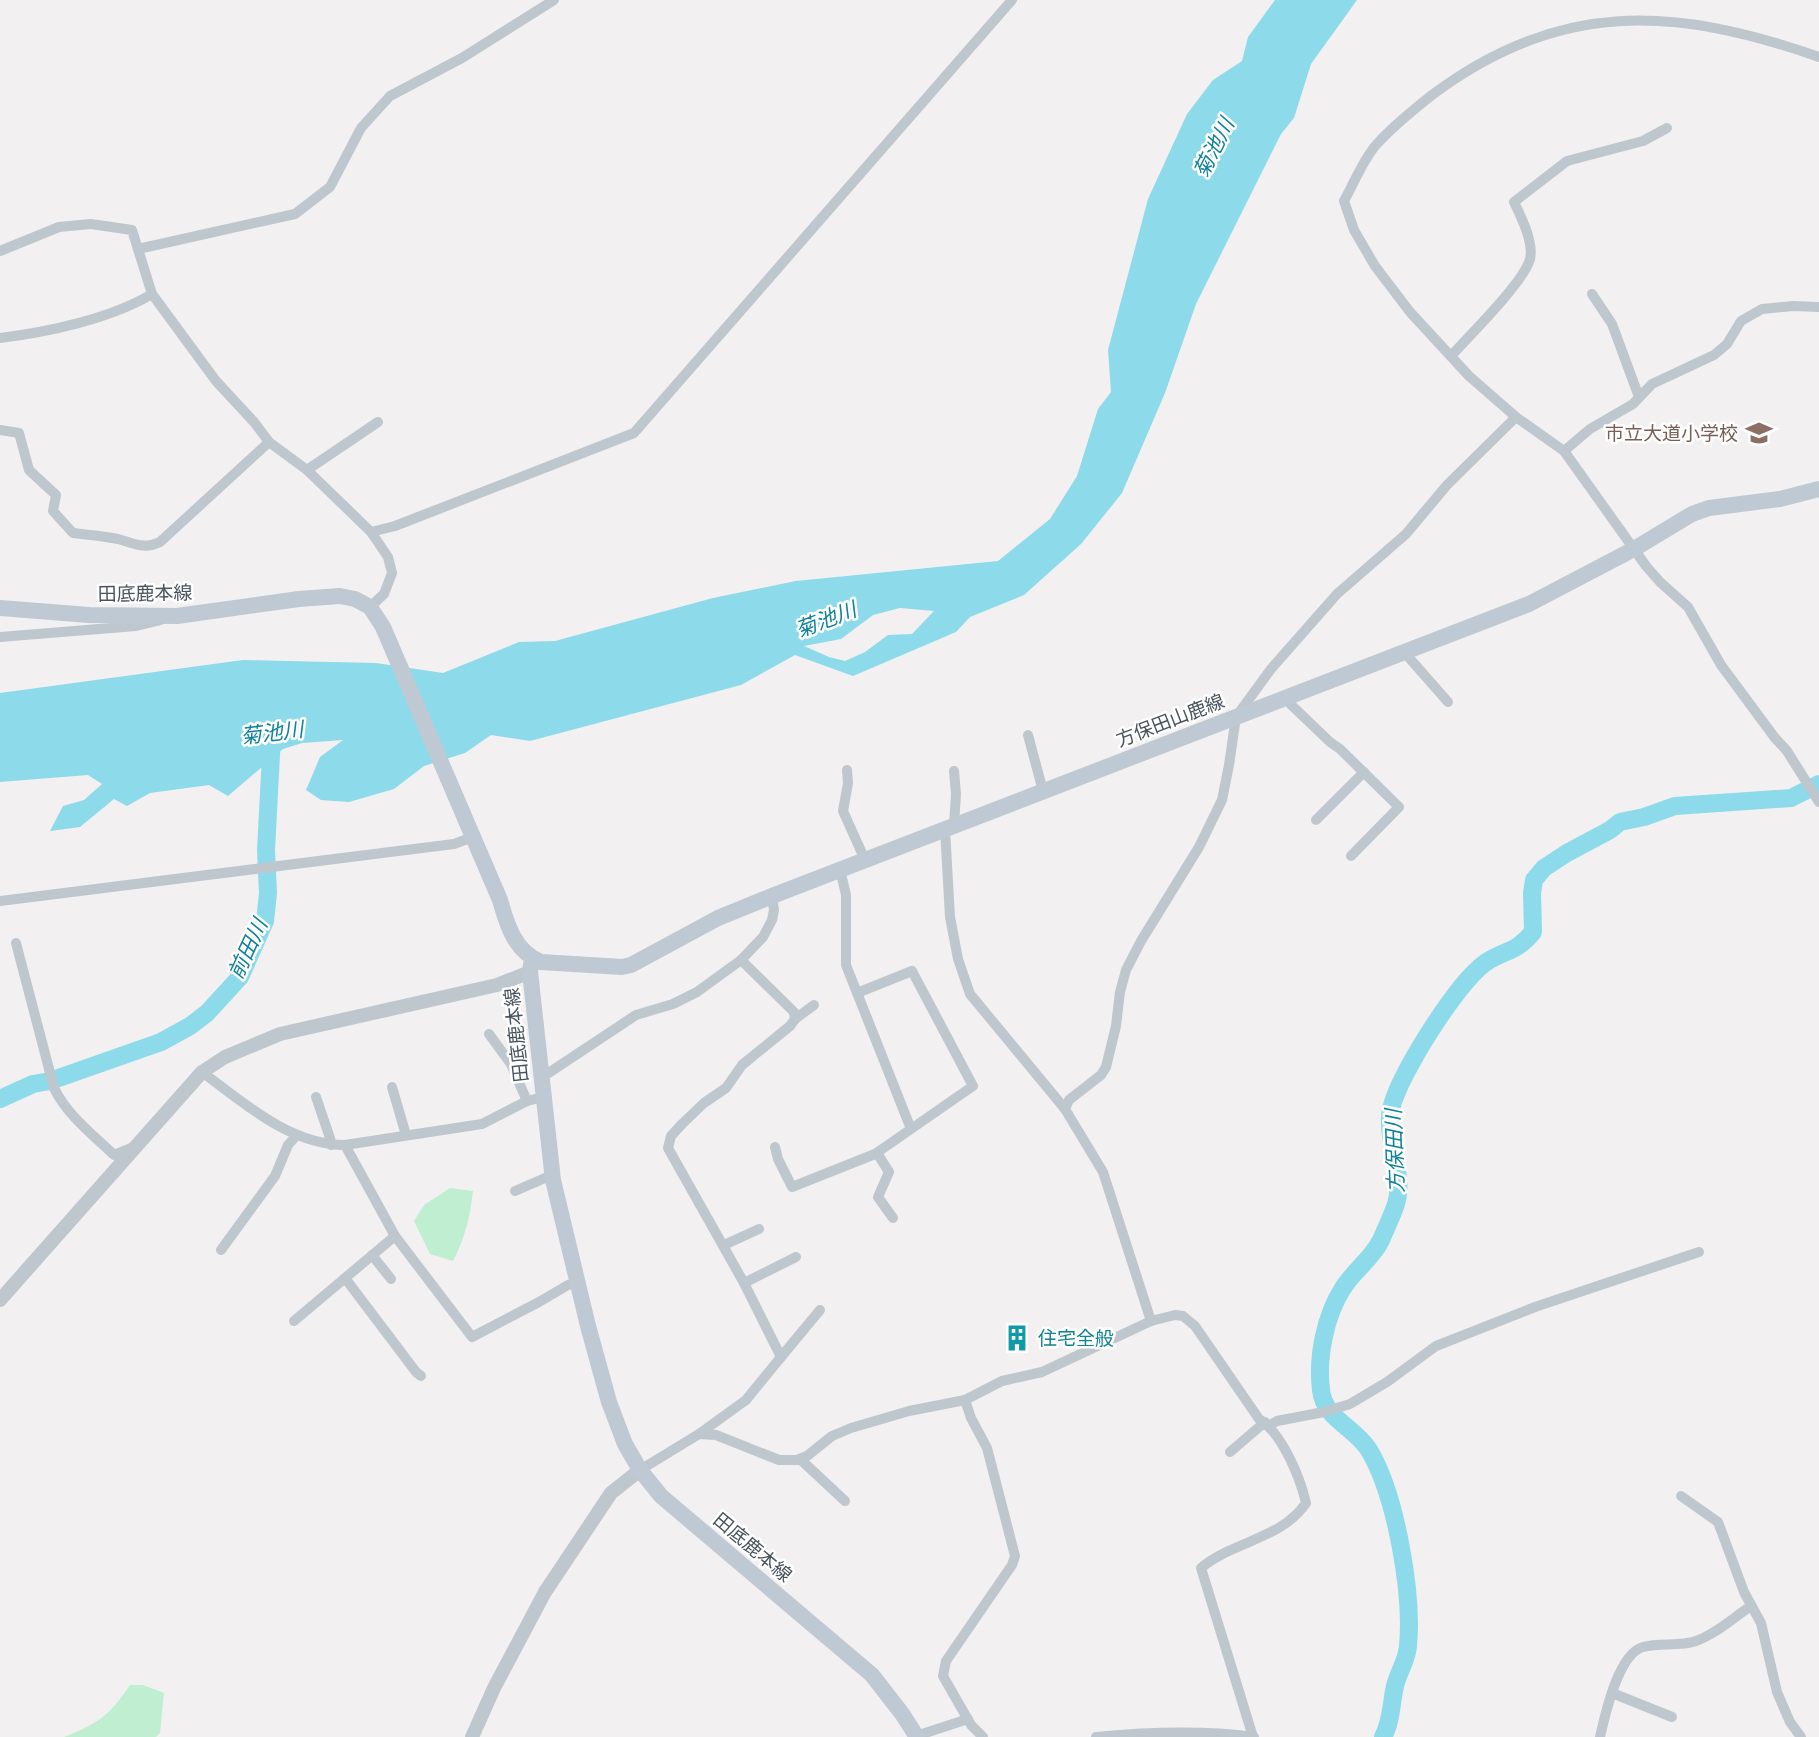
<svg xmlns="http://www.w3.org/2000/svg" width="1819" height="1737" font-family="Roboto,'Noto Sans JP',sans-serif">
  <rect width="100%" height="100%" fill="#f2f0f0"/>
  <g fill="#bfefd0">
    <path d="M450 1188 473 1191C470 1217 465 1238 453 1261L430 1254 414 1221 424 1205Z"/>
    <path d="M130 1685H143L164 1693 160 1733 156 1737H64C99 1723 109 1716 130 1685Z"/>
  </g>
  <path fill="#8ddaeb" fill-rule="evenodd" d="M1275 0H1357L1311 64 1294 118 1281 134 1196 304 1165 393 1122 493 1081 544 1024 595 970 617 956 632 853 676 795 655 741 685 530 741 491 735 465 753 424 766 394 789 349 802 321 800 306 790 320 757 343 740 302 743 283 749 228 796 209 785 150 793 127 806 114 799 80 827 50 831 63 806 84 800 102 784 88 775 0 782V693L243 660 376 663 443 673 519 642 555 641 713 598 796 581 998 561 1050 519 1077 476 1098 409 1111 392 1108 350 1148 199 1187 114 1213 80 1242 61 1248 37ZM900 608 934 611 912 634 888 635 865 652 845 661 829 657 804 646 841 639 873 615Z"/>
  <g fill="none" stroke-linecap="round" stroke-linejoin="round">
    <g stroke="#8ddaeb" stroke-width="18">
      <path d="M0 1099 33 1084 50 1081 161 1042 190 1026 207 1013 240 977 265 921 268 893 266 850 272 736"/>
      <path d="M1383 1737C1391 1722 1391 1707 1394 1691 1396 1675 1407 1662 1408 1646 1413 1594 1396 1495 1369 1450 1355 1427 1324 1419 1321 1390 1317 1357 1325 1316 1343 1288 1353 1272 1371 1259 1380 1242 1385 1231 1392 1216 1396 1204 1405 1176 1385 1137 1391 1109 1399 1075 1456 984 1485 963 1504 950 1516 953 1533 932L1532 893 1534 880 1544 868 1567 853 1610 830 1620 822 1644 817 1675 806 1791 798 1819 784"/>
    </g>
    <g stroke="#bec7ce" stroke-width="10">
      <path d="M1819 57C1674 6 1558 0 1432 95 1413 110 1392 127 1376 145 1363 160 1354 183 1344 201L1354 230 1375 266 1410 312 1469 376 1516 417 1564 451 1646 566 1660 582 1688 607 1721 665 1775 738 1787 751 1819 802"/>
      <path d="M138 249 295 214 330 187 361 128 390 96 462 58 554 0"/>
      <path d="M0 251 59 227 91 224 132 230 152 294 216 381 254 422 269 442 307 470 371 532 388 557 392 573 384 594 370 607"/>
      <path d="M1592 294 1612 324 1639 397"/>
      <path d="M0 338C48 332 110 319 152 294"/>
      <path d="M1451 356C1469 336 1524 282 1530 259 1534 242 1521 217 1514 202L1567 161 1643 141 1667 128"/>
      <path d="M0 430 19 433 29 470 56 495 53 511 73 533C88 535 103 536 118 539 134 543 144 550 160 542L269 442"/>
      <path d="M1564 451 1590 429 1633 404 1652 384 1714 355 1727 344 1741 321 1762 309 1793 306 1819 307"/>
      <path d="M307 470 378 422"/>
      <path d="M371 532 395 526 634 433 1012 0"/>
      <path d="M0 637 136 626 161 620"/>
      <path d="M1404 652 1448 702"/>
      <path d="M1284 698 1330 742 1340 749 1399 807 1351 856"/>
      <path d="M1028 735 1043 791"/>
      <path d="M847 770 848 783 843 811 865 860"/>
      <path d="M954 771 956 794 954 825"/>
      <path d="M1316 820 1364 772"/>
      <path d="M945 829 950 917 958 959 970 994 1065 1109"/>
      <path d="M0 901 454 844 473 837"/>
      <path d="M16 943 54 1088C67 1115 92 1134 114 1155L134 1147"/>
      <path d="M857 993 912 971 973 1086 911 1129"/>
      <path d="M795 1019 814 1005"/>
      <path d="M489 1034 511 1064 527 1101"/>
      <path d="M202 1072C244 1103 290 1145 345 1145L482 1124 527 1101 543 1097"/>
      <path d="M541 1078 636 1015 673 1004 697 992 741 960 763 937 772 920 774 910 772 896"/>
      <path d="M392 1087 406 1135"/>
      <path d="M316 1097 330 1138 331 1145"/>
      <path d="M345 1145 395 1236 472 1337 539 1302 568 1285 578 1282"/>
      <path d="M775 1147 778 1159 792 1187 875 1154 911 1129 846 965V895L840 869"/>
      <path d="M877 1153 889 1172 878 1197 893 1218"/>
      <path d="M515 1191 552 1175"/>
      <path d="M724 1245 759 1229"/>
      <path d="M221 1250 275 1176 288 1145 297 1135"/>
      <path d="M372 1255 391 1279"/>
      <path d="M345 1278 416 1372 421 1376"/>
      <path d="M744 1283 796 1257"/>
      <path d="M294 1321 395 1236"/>
      <path d="M1151 1321 1103 1172 1065 1109 1069 1100 1101 1075 1106 1067 1116 1026 1120 992 1126 970 1141 941 1199 847 1222 800 1229 765 1236 717 1271 669 1337 594 1406 534 1447 485 1516 417"/>
      <path d="M781 1357 820 1310"/>
      <path d="M965 1400 971 1418 987 1448 1015 1556 1012 1565 946 1661 943 1676 971 1725 983 1737"/>
      <path d="M1270 1425 1277 1421 1324 1412 1350 1404 1387 1382 1436 1346 1535 1307 1699 1252"/>
      <path d="M699 1434 716 1435 779 1460H797L807 1456 832 1436 851 1428 909 1411 965 1400 1002 1381 1042 1372 1151 1321 1175 1315 1183 1316 1195 1326 1259 1419C1282 1433 1300 1477 1306 1503 1282 1539 1231 1542 1201 1568L1253 1737"/>
      <path d="M1230 1452 1265 1422"/>
      <path d="M800 1459 845 1501"/>
      <path d="M640 1470 699 1434 746 1400 781 1357 744 1283 668 1148 671 1136 682 1124 704 1103 726 1088 742 1065 790 1026 795 1019 794 1012 741 960"/>
      <path d="M1681 1496 1718 1522 1744 1592 1761 1623 1777 1692 1790 1722 1801 1737"/>
      <path d="M1612 1693 1672 1717"/>
      <path d="M916 1736 968 1719"/>
      <path d="M1096 1737C1149 1732 1202 1730 1254 1737"/>
      <path d="M1600 1737C1605 1715 1618 1654 1643 1647 1660 1642 1679 1647 1696 1641 1716 1634 1734 1617 1751 1606"/>
    </g>
    <g stroke="#bec7ce" stroke-width="14">
      <path d="M0 1300 202 1072 225 1057 280 1034 497 985 530 972"/>
      <path d="M472 1737 494 1688 545 1592 611 1493 640 1470"/>
    </g>
    <g stroke="#bec9d3" stroke-width="16">
      <path d="M0 608 89 615 177 616 299 599 340 596 355 599 370 607 383 627 500 900C507 925 515 952 541 962L622 967 631 965 718 918 772 896 1529 604 1634 549 1692 514 1709 508 1780 499 1819 489"/>
      <path d="M532 958 530 972 553 1180 588 1326 609 1402 625 1444 640 1470 661 1496 872 1675 903 1715 917 1737"/>
    </g>
  </g>
  <defs>
    <g id="school-bare" transform="scale(2.1)"><path d="M0-5L7-2L0 1L-7-2ZM-4 1L0 2.5L4 1V4Q0 6-4 4Z" fill="#8d6e63" stroke="#fff" stroke-width="2.5" paint-order="stroke"/></g>
    <g id="building-bare" transform="scale(2.1)"><path d="M-4-6H4V6H1V3H-1V6H-4ZM-2.5-4.3h1.7v1.8h-1.7ZM.8-4.3h1.7v1.8H.8ZM-2.5-1h1.7V.8h-1.7ZM.8-1h1.7V.8H.8Z" fill="#0f9aa8" stroke="#fff" stroke-width="2.5" paint-order="stroke"/></g>
  </defs>
  <g fill-rule="evenodd">
    <use href="#school-bare" x="1759" y="433"/>
    <use href="#building-bare" x="1017" y="1338"/>
  </g>
  <g text-anchor="middle" stroke-width="5" stroke-linejoin="round" paint-order="stroke">
    <g font-size="19" fill="#785e54" stroke="#fff" text-anchor="end">
      <text x="1738" y="440">市立大道小学校</text>
    </g>
    <g font-size="19" fill="#48545d" stroke="#fff">
      <text transform="translate(145 593) rotate(-1)" y="7">田底鹿本線</text>
      <text transform="translate(1170 720) rotate(-21)" y="7">方保田山鹿線</text>
      <text transform="translate(516 1035) rotate(-96)" y="7">田底鹿本線</text>
      <text transform="translate(753 1547) rotate(40)" y="7">田底鹿本線</text>
    </g>
    <g font-size="19" fill="#0d838f" stroke="#fff" text-anchor="start">
      <text x="1038" y="1345">住宅全般</text>
    </g>
    <g font-size="21" font-style="italic" fill="#0f819a" stroke="#fff">
      <text transform="translate(1214 148) rotate(-63)" y="7">菊池川</text>
      <text transform="translate(826 620) rotate(-21)" y="7">菊池川</text>
      <text transform="translate(272 733) rotate(-7)" y="7">菊池川</text>
      <text transform="translate(248 949) rotate(-65)" y="7">前田川</text>
      <text transform="translate(1395 1151) rotate(-92)" y="7">方保田川</text>
    </g>
  </g>
</svg>
